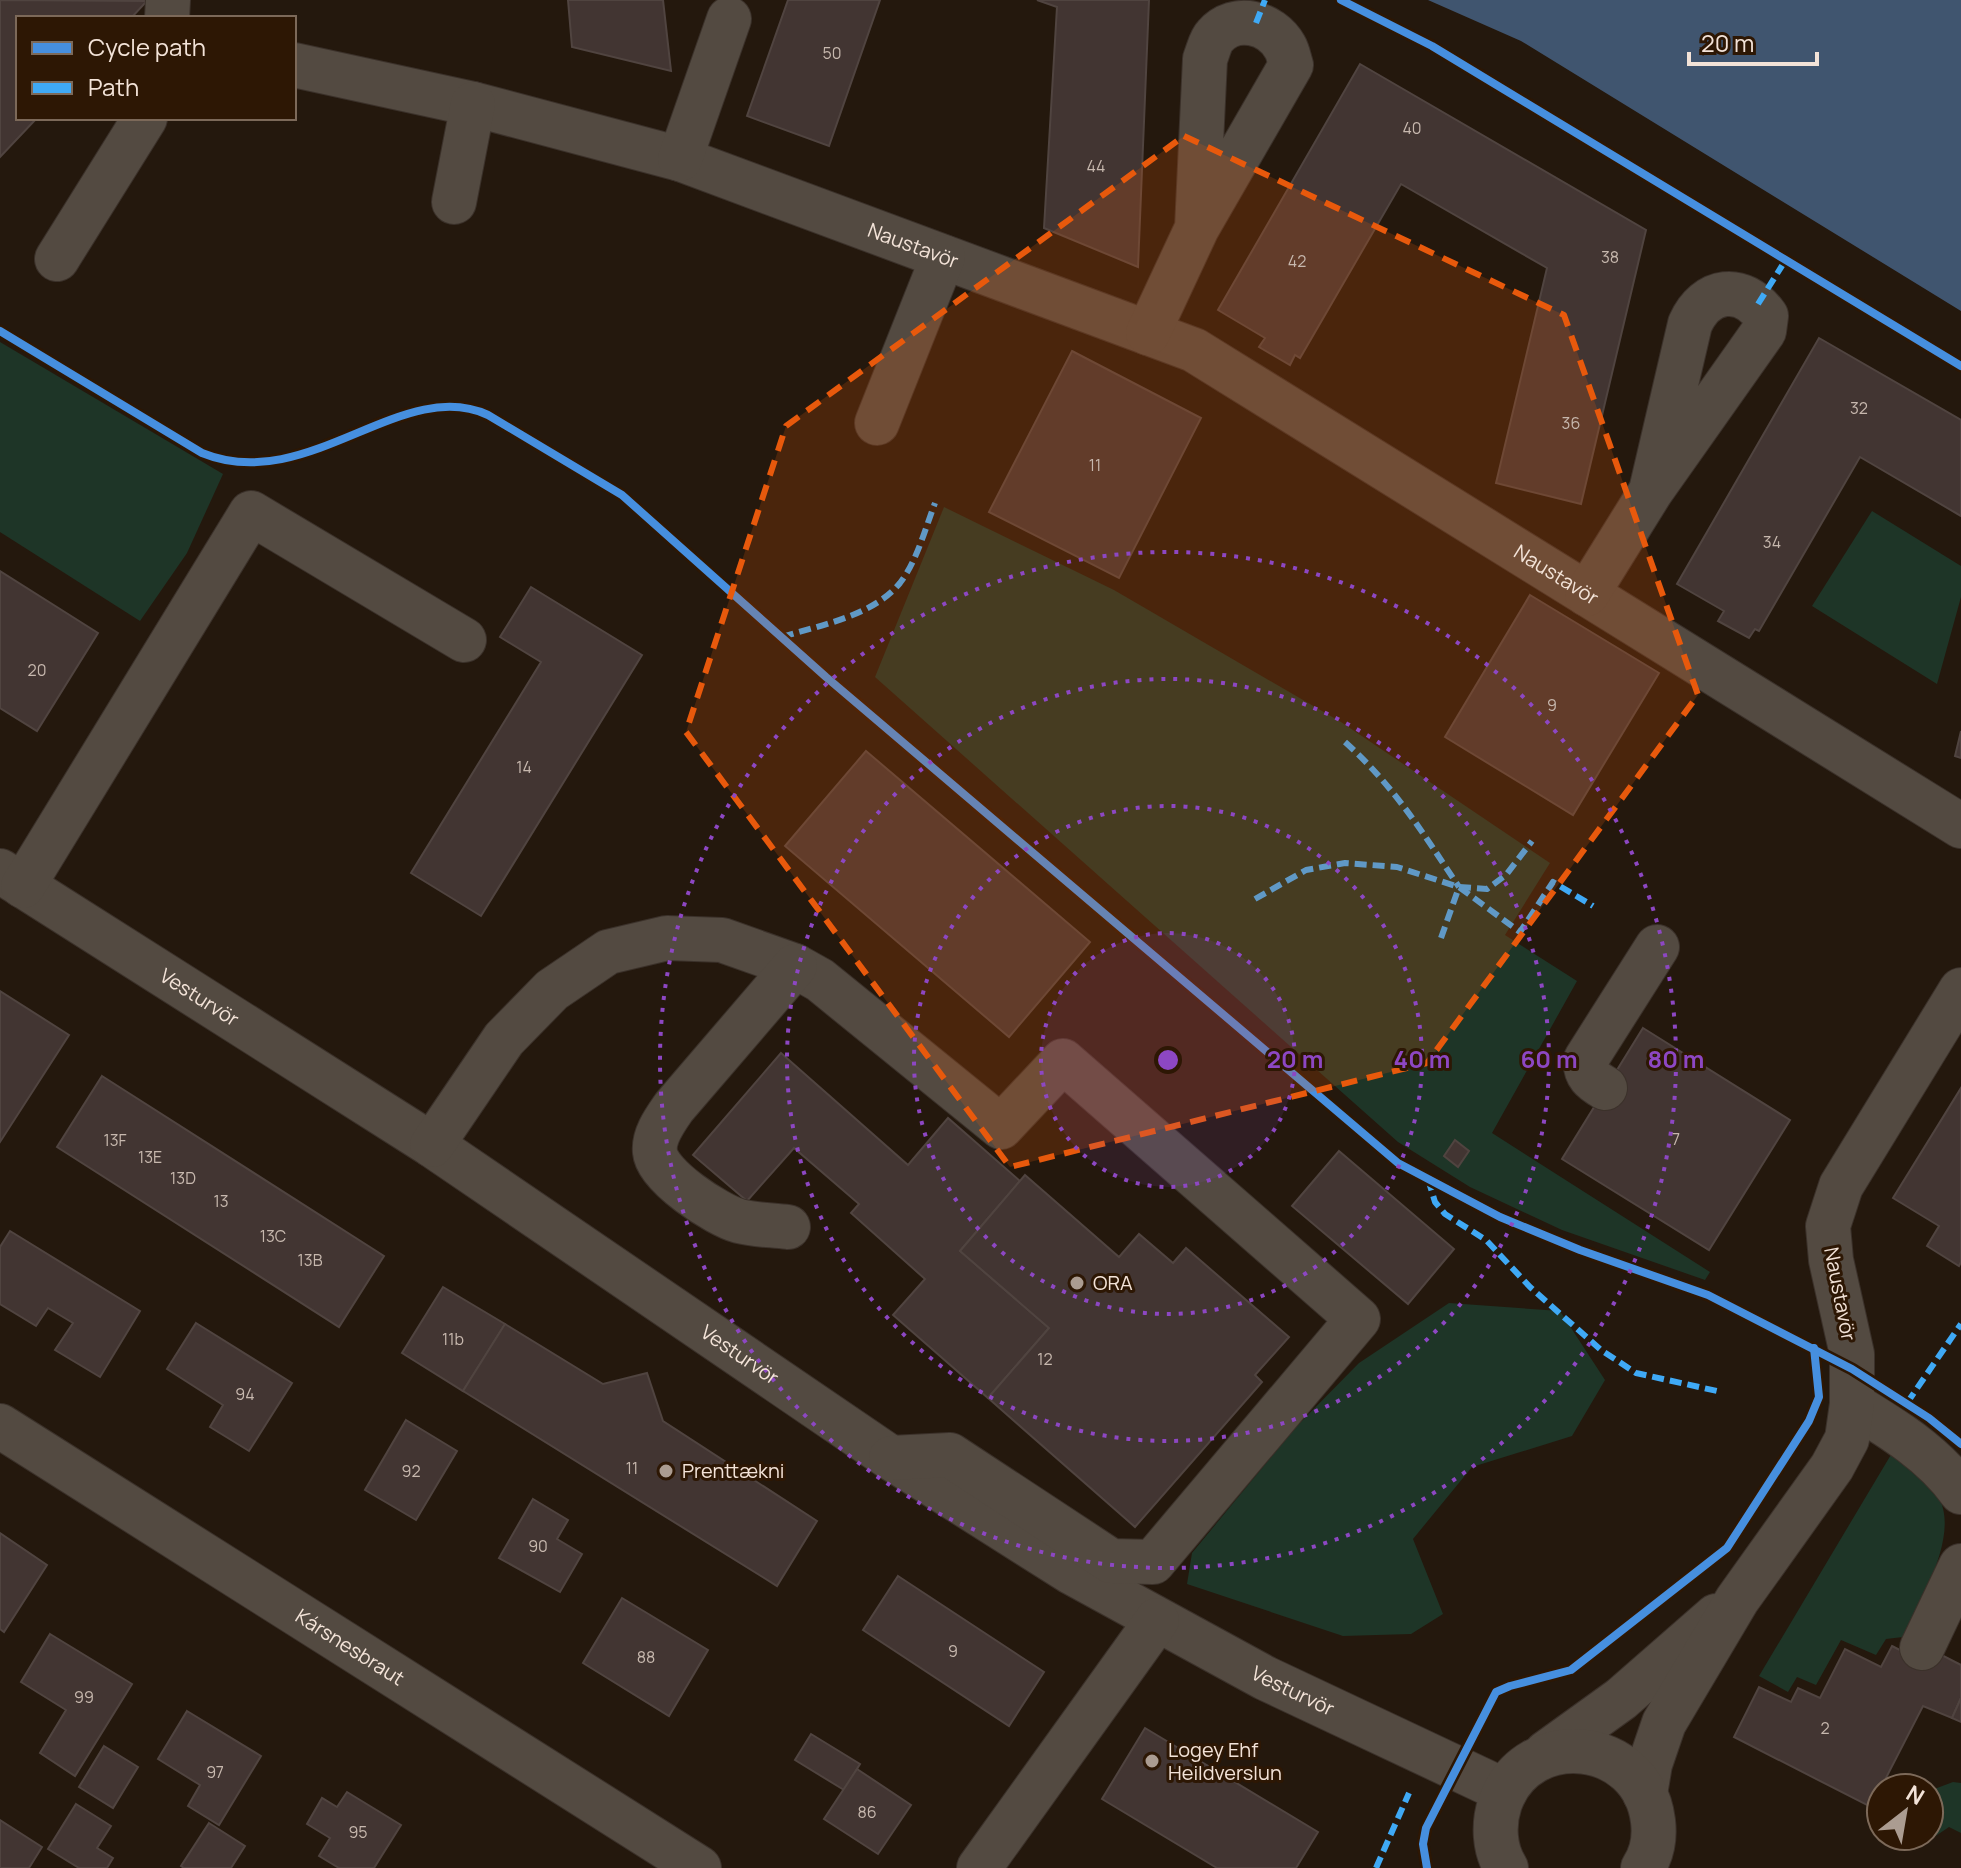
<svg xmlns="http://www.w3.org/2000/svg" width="1961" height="1868" font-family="Manrope,sans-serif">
  <rect width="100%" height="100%" fill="#24180d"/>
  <g fill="#1e3527">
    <path d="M0 342 223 474 187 553 140 621 0 532Z"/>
    <path d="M944 507 1114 590 1341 722 1550 863 1505 935 1577 981 1492 1133 1710 1272 1705 1280 1562 1230 1470 1187 1398 1142 875 677Z"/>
    <path d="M1872 511 1961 566V597L1937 684 1812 606Z"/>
    <path d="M1449 1303 1560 1311 1605 1380 1572 1436 1472 1467 1413 1539 1443 1614 1411 1634 1343 1636 1187 1584 1192 1553 1296 1427 1359 1363Z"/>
    <path d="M1892 1453C1905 1465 1928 1482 1938 1496 1961 1535 1919 1602 1903 1637L1886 1639 1876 1655 1841 1640 1816 1685 1797 1677 1788 1692 1759 1676Z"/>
    <path d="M1953 1782 1961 1783V1833L1949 1827 1931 1839 1924 1836H1929V1791Z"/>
  </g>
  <path fill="#40556f" d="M1428 0H1961V311L1521 41Z"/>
  <g fill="#423532" stroke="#504440" stroke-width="2">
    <path d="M0 0 147 1 131 18H18V118H37L0 157Z"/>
    <path d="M568 0H663L671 71 572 47Z"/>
    <path d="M788 0H880L829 146 747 116Z"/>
    <path d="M1037 0H1149L1138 267 1044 228 1057 7Z"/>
    <path d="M1360 64 1646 230 1581 504 1496 483 1547 268 1401 184 1300 358 1295 355 1290 365 1259 347 1265 338 1218 310Z"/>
    <path d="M1819 338 1961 420V516L1860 457 1759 631 1755 629 1749 638 1718 621 1724 611 1677 584Z"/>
    <path d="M1072 351 1201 418 1119 578 989 512Z"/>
    <path d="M0 571 98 633 37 731 0 708Z"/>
    <path d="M531 587 642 655 481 916 411 873 541 662 500 637Z"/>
    <path d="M1530 595 1659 673 1573 815 1445 737Z"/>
    <path d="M1961 731V758L1955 756Z"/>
    <path d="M866 751 1090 942 1009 1037 785 846Z"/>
    <path d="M0 991 69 1035 0 1142Z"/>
    <path d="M1643 1028 1790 1120 1709 1250 1562 1159Z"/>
    <path d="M781 1053 908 1165 948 1118 1020 1181 960 1251 1049 1328 988 1398 893 1315 925 1279 851 1213 859 1204 794 1148 747 1201 693 1155Z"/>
    <path d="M102 1076 384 1256 339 1327 57 1147Z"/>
    <path d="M1961 1088V1262L1959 1266 1927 1246 1939 1226 1893 1198Z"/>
    <path d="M1455 1140 1469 1151 1458 1167 1444 1156Z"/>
    <path d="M1339 1151 1454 1249 1408 1304 1292 1206Z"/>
    <path d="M1025 1175 1119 1257 1139 1234 1173 1263 1186 1248 1289 1337 1255 1375 1262 1382 1135 1527 988 1398 1049 1328 960 1251Z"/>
    <path d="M10 1231 140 1311 100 1377 55 1350 73 1323 48 1308 36 1326 0 1304V1247Z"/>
    <path d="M443 1287 505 1324 463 1391 402 1353Z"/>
    <path d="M196 1323 292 1383 249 1451 210 1427 223 1405 167 1369Z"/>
    <path d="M505 1324 603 1384 647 1373 663 1421 817 1521 777 1586 463 1391Z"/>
    <path d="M406 1420 457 1451 416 1520 365 1490Z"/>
    <path d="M533 1499 568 1520 557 1539 582 1554 560 1592 499 1558Z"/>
    <path d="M0 1533 47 1565 4 1632 0 1629Z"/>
    <path d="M898 1576 1044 1672 1009 1726 863 1630Z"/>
    <path d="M622 1598 708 1650 669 1716 583 1663Z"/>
    <path d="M50 1634 132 1684 75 1776 40 1753 66 1710 21 1682Z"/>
    <path d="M1892 1646 1927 1664 1934 1651 1961 1665V1698L1952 1718 1923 1706 1871 1807 1734 1737 1759 1687 1791 1702 1798 1688 1820 1698 1845 1649 1881 1667Z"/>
    <path d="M1961 1698V1722L1952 1718Z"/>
    <path d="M187 1711 261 1756 219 1825 188 1806 200 1785 158 1759Z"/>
    <path d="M1145 1728 1318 1832 1296 1868H1217L1102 1799Z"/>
    <path d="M811 1734 860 1764 844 1790 795 1760Z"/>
    <path d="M104 1746 138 1767 113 1808 79 1787Z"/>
    <path d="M857 1769 911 1805 878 1854 824 1819Z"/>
    <path d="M347 1792 401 1825 374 1868H339L319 1856 330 1838 307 1824 322 1798 337 1807Z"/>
    <path d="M76 1804 111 1826 97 1848 113 1858 107 1868H79L48 1849Z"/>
    <path d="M0 1820 42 1847 29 1868H0Z"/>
    <path d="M209 1823 245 1846 231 1868H184L181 1866Z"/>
  </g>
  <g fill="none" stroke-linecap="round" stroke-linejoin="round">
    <g stroke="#3b312a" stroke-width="46">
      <g id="minor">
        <path d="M167 18 168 0"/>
        <path id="s1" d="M294 65 473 104 680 159 1194 350 1961 826"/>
        <path d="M680 159 729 19"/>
        <path d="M454 202 473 104"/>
        <path d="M57 259 145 118"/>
        <path d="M1148 333 1197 228 1291 65C1289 59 1288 52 1285 47 1271 22 1235 13 1215 36 1210 41 1208 52 1205 59L1197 228"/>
        <path d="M877 423 943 257"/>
        <path d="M1587 594 1651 491 1764 331 1766 316C1742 283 1706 288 1690 324L1651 491"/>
        <path id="s2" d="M0 871 432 1145 891 1458 1071 1572 1265 1678 1505 1791"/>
        <path d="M23 886 251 513 464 640"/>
        <path d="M1605 1088C1593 1081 1584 1075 1586 1059L1657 947"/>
        <path d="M432 1145 504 1039 552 990 608 952 667 938 722 940 795 966 820 980 1001 1127 1063 1061 1358 1319 1153 1562 1111 1561 950 1455 891 1458"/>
        <path d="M788 1227C772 1225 754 1225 739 1221 717 1215 657 1176 655 1152 653 1136 665 1120 674 1107L795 966"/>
        <path d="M1852 1404C1892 1428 1934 1454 1961 1492"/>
        <path id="s3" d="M0 1426 699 1868"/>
        <path d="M1922 1648 1961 1566"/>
        <path d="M1546 1753 1621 1699 1716 1616"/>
        <path d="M1645 1794 1650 1764 1664 1723 1737 1600 1832 1467 1847 1439 1852 1404V1354L1831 1260 1828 1226 1841 1186 1961 990"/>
        <path d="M979 1868 1157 1620"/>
        <path d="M1506 1868C1494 1849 1493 1824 1500 1803 1528 1725 1643 1738 1653 1821 1655 1837 1652 1854 1643 1868"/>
      </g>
    </g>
    <use href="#minor" stroke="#534a41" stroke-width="44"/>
    <g stroke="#3fa9f5" stroke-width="6" stroke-dasharray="12 6" stroke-linecap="butt">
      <path d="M1256 23 1265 0"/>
      <path d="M1758 304 1785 261"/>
      <path d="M782 637C820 625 873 616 900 583 917 561 925 529 935 503"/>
      <path d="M1345 742C1394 786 1423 833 1459 887"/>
      <path d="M1459 887 1487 889 1506 875 1532 841"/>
      <path d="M1255 899 1306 870 1345 863 1397 867 1459 887 1520 932 1553 882 1593 906"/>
      <path d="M1441 938 1459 887"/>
      <path d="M1428 1179 1435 1202 1445 1214 1486 1240 1530 1287 1601 1350 1636 1373 1717 1391"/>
      <path d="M1907 1403 1961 1324"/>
      <path d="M1376 1868 1409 1793"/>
    </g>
    <g stroke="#2d1704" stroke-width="13">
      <g id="cycleway">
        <path d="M1341 0 1432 46 1961 366"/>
        <path d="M0 331 202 453C307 496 402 375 488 415L622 495 826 677 1398 1163 1500 1217 1580 1250 1708 1295 1852 1369 1929 1418 1961 1444"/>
        <path d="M1427 1868 1423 1844 1426 1828 1496 1692 1510 1686 1571 1670 1727 1548 1809 1421 1819 1397 1814 1348"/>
      </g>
    </g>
    <use href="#cycleway" stroke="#468fdf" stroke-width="8"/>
  </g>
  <path fill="#e8590c" fill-opacity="0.2" stroke="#e8590c" stroke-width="6" stroke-dasharray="16 10" stroke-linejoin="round" d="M1184 136 1564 315 1698 695 1427 1063 1010 1167 686 732 786 426Z"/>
  <circle cx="1168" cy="1060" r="127" fill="#8d47c3" fill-opacity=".12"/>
  <g fill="none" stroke="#8d47c3" stroke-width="4" stroke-dasharray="4 8">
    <circle cx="1168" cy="1060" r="127"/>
    <circle cx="1168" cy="1060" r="254"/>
    <circle cx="1168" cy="1060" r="381"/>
    <circle cx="1168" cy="1060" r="508"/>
  </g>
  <g fill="#ab9c91" stroke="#2d1704" stroke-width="3">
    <circle cx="1077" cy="1283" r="8"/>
    <circle cx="666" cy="1471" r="8"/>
    <circle cx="1152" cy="1761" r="8"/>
  </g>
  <g text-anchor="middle" stroke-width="6" stroke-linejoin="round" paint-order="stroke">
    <g font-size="16" fill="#c7b8ae">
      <text x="832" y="59">50</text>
      <text x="1412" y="134">40</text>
      <text x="1096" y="172">44</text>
      <text x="1610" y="263">38</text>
      <text x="1297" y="267">42</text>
      <text x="1859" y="414">32</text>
      <text x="1571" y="429">36</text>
      <text x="1095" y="471">11</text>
      <text x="1772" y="548">34</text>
      <text x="37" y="676">20</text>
      <text x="1552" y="711">9</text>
      <text x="524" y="773">14</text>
      <text x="1676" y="1145">7</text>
      <text x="115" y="1146">13F</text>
      <text x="150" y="1163">13E</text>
      <text x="183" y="1184">13D</text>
      <text x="221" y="1207">13</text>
      <text x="273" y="1242">13C</text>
      <text x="310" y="1266">13B</text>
      <text x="453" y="1345">11b</text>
      <text x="1045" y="1365">12</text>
      <text x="245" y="1400">94</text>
      <text x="632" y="1474">11</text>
      <text x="411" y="1477">92</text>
      <text x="538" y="1552">90</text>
      <text x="953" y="1657">9</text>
      <text x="646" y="1663">88</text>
      <text x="84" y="1703">99</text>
      <text x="1825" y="1734">2</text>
      <text x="215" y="1778">97</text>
      <text x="867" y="1818">86</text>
      <text x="358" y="1838">95</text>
    </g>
    <g font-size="20" fill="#f3e3d8" stroke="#2d1704">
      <text dy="7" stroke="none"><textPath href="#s1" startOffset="646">Naustavör</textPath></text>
      <text dy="7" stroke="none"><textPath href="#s1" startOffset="1372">Naustavör</textPath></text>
      <text dy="7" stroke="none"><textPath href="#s2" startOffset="236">Vesturvör</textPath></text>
      <text transform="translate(1840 1294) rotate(79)" y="7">Naustavör</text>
      <text dy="7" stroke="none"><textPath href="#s2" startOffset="884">Vesturvör</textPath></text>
      <text dy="7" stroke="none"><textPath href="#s3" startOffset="414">Kársnesbraut</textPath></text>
      <text dy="7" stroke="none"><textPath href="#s2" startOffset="1532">Vesturvör</textPath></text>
    </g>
    <g font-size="20" fill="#f3e3d8" stroke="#2d1704" text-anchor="start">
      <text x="1093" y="1290">ORA</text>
      <text x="682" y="1478">Prenttækni</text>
      <text x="1168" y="1757">Logey Ehf<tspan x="1168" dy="23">Heildverslun</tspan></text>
    </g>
  </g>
  <circle cx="1168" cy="1060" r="12" fill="#8d47c3" stroke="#2d1704" stroke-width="4"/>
  <g font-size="24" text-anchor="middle" font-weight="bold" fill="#8d47c3" stroke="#2d1704" stroke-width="6" stroke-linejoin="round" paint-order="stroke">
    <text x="1295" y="1068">20 m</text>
    <text x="1422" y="1068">40 m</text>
    <text x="1549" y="1068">60 m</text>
    <text x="1676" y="1068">80 m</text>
  </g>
  <rect x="16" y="16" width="280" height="104" fill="#2d1704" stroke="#7c6959" stroke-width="2"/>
  <rect x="32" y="42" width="40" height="12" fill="#468fdf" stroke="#7c6959" stroke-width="2"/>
  <text x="88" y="56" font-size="24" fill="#f3e3d8">Cycle path</text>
  <rect x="32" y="82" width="40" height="12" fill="#3fa9f5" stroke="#7c6959" stroke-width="2"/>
  <text x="88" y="96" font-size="24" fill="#f3e3d8">Path</text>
  <g transform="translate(1905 1812) rotate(31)"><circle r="38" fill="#2d1704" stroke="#7c6959" stroke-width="2"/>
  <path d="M0-6L14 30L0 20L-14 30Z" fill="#ab9c91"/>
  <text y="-12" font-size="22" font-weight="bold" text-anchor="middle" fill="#f3e3d8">N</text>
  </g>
  <path d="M1689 52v12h128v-12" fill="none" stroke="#f3e3d8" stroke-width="4"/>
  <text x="1701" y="52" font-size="24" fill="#f3e3d8" stroke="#2d1704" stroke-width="6" paint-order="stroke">20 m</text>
</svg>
